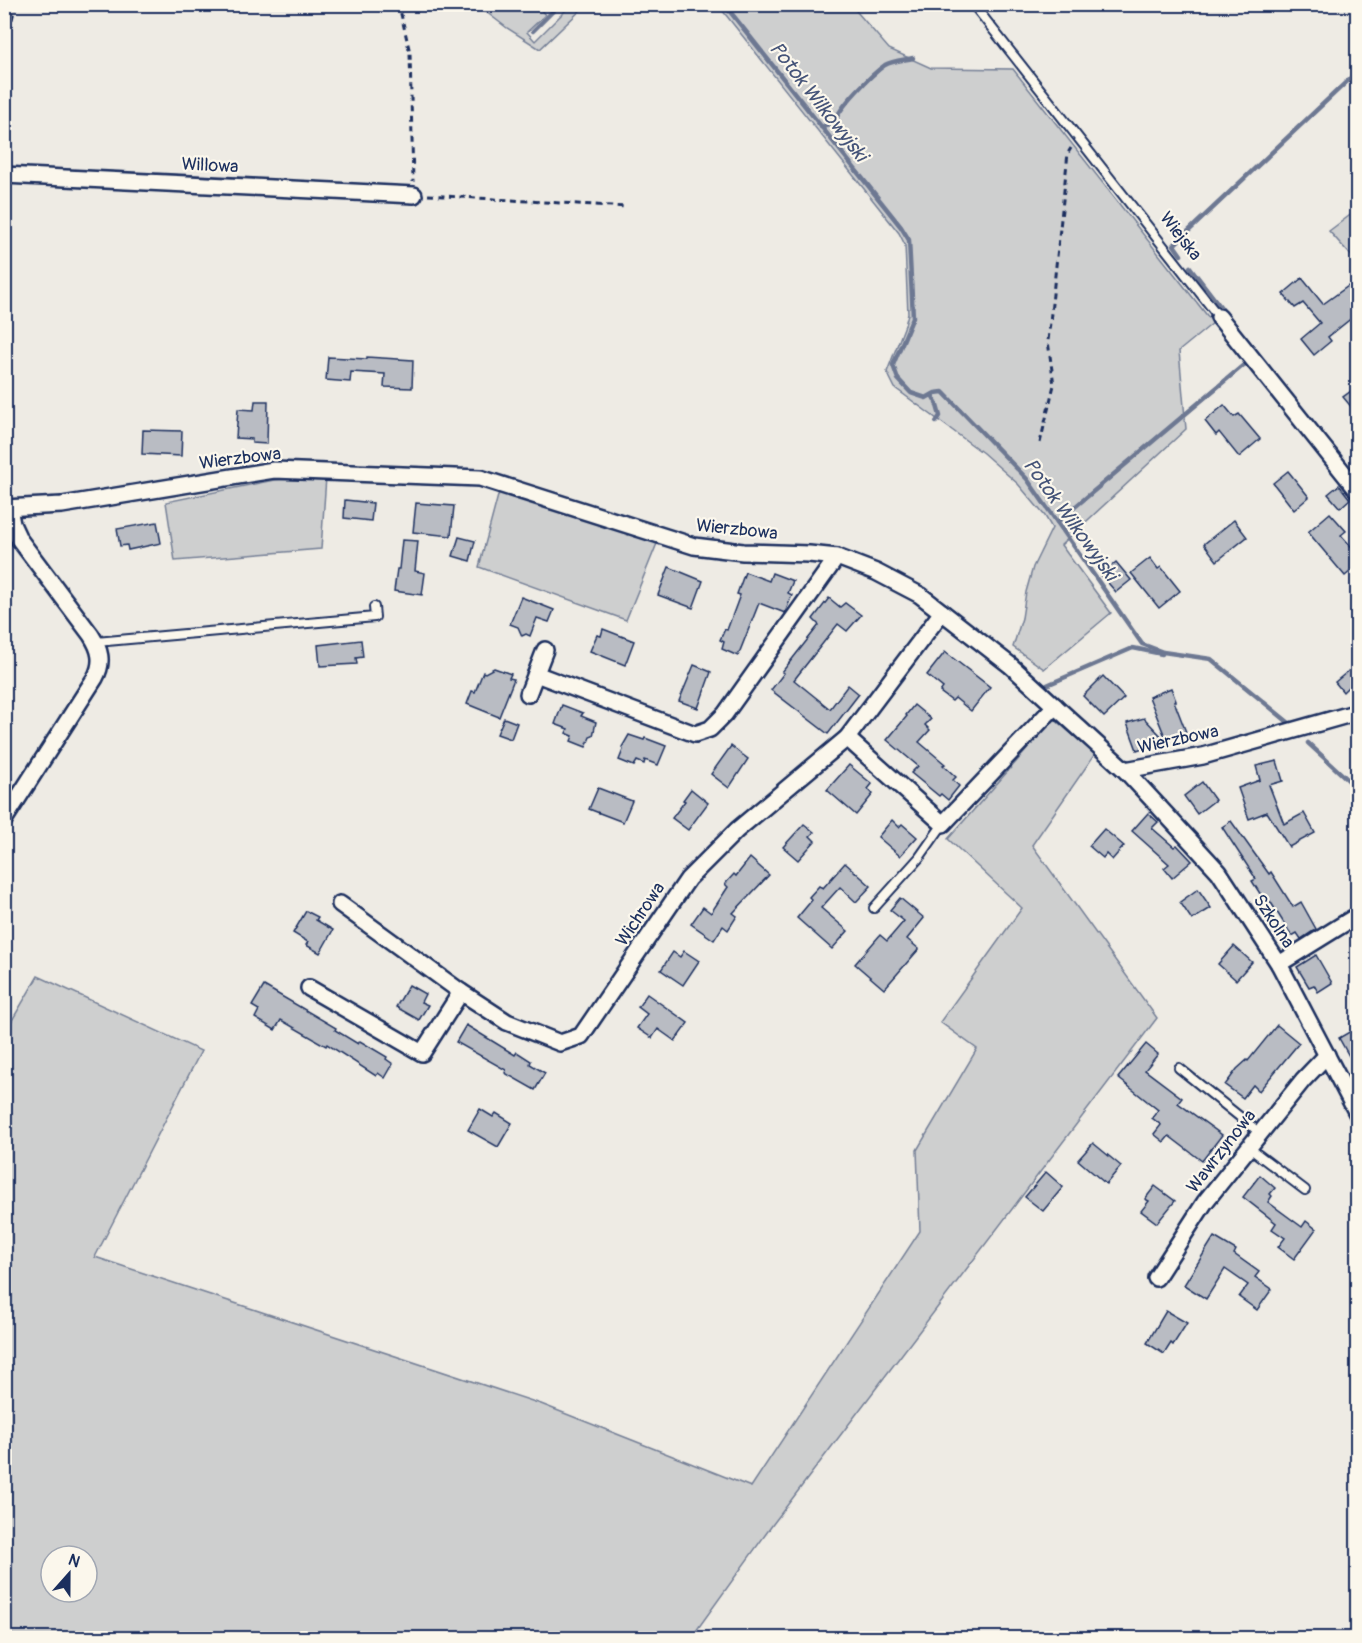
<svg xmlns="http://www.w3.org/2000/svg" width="1362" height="1643" font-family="Pangolin,sans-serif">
  <rect width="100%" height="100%" fill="#eeebe4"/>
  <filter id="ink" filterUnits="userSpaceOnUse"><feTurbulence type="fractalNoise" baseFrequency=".0167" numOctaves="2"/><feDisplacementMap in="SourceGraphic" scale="12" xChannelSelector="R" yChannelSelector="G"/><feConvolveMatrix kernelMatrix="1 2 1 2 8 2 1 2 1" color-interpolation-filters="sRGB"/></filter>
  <g filter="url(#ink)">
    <g fill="#cecfcf" stroke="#747f96" stroke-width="1.5" fill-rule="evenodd">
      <path d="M477 5H537L545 15 527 32 535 41 571 5H586L540 49 507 28Z"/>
      <path d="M718 5H851L889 49 931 68 1013 69 1213 323 1179 351 1186 429 1061 545 1111 613 1044 669 1013 647 1022 618 1026 592 1033 567 1052 528 1045 516 1018 484 983 453 895 388 887 372 905 325 908 314 905 245 899 233Z"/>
      <path d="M1357 210V262L1329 231Z"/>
      <path d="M326 477 321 549 175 561 166 502 274 480Z"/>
      <path d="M499 492 658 541 626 620 479 567Z"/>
      <path d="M1054 719 1095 754 1032 845 1157 1018 773 1524 691 1638H5L4 1034 38 976 201 1051 95 1257 541 1404 751 1487 920 1231 917 1150 977 1049 940 1022 1022 908 948 839ZM51 1556H87V1592H51Z"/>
    </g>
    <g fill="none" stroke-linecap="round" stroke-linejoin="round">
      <g stroke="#6d7892" stroke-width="4.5">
        <path d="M724 4 901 227 909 240 913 317 893 365 898 379 911 393 926 398 935 393 943 392 1027 479 1142 644 1163 652 1211 659 1288 722"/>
        <path d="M533 31 560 4"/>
        <path d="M821 127 835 122C838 108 872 74 885 65 892 61 904 60 913 58"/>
        <path d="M1181 255 1174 245 1179 240 1358 71"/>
        <path d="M1190 267 1236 327"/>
        <path d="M932 395 936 402 940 416 936 422"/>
        <path d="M1057 522 1246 363"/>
        <path d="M1047 685 1133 648 1162 654"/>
        <path d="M1308 743 1358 789"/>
      </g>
    </g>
    <g fill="#b9bcc3" stroke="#1b2f5e" stroke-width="1.5">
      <path d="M1302 278 1323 304 1358 279V313L1328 337 1331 341 1314 355 1301 339 1320 323 1303 303 1295 308 1283 294Z"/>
      <path d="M328 357 367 359V357L413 360 412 388 384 387 385 374 351 372 350 382 326 380Z"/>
      <path d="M1358 386V415L1343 397Z"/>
      <path d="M255 401H268L267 444 252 443V439L236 438 238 409 254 410Z"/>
      <path d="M1224 405 1234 417 1239 414 1260 439 1239 457 1219 432 1216 435 1205 421Z"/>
      <path d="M143 430 182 431 181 456 142 454Z"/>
      <path d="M1288 471 1309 497 1294 510 1273 483Z"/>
      <path d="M1339 485 1350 499 1340 508 1328 494Z"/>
      <path d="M345 500 373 503 371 521 344 518Z"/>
      <path d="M416 503 454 506 451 536 413 532Z"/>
      <path d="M1330 513 1346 531 1341 535 1358 554V565L1345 576 1308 532Z"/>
      <path d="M1234 520 1247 537 1217 561 1204 544Z"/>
      <path d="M157 522 161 543 128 550 127 545 120 546 117 529Z"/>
      <path d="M459 537 475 541 470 561 453 556Z"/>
      <path d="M402 540 418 541 415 571 425 573 422 595 394 591 397 569H399Z"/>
      <path d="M1150 558 1158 569 1161 567 1180 591 1159 608 1131 573Z"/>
      <path d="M1116 562 1131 580 1116 592 1101 575Z"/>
      <path d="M669 567 703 581 693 608 658 595Z"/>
      <path d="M745 572 769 581 772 573 793 581 788 593 792 595 785 613 759 603 738 656 722 649 724 642 720 640 725 629 727 630 740 595 737 594Z"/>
      <path d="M521 597 554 610 549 622 537 618 530 636 526 634 522 636 518 627 510 624Z"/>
      <path d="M829 598 840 607 845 603 861 615 847 631 838 624 794 680 830 709 848 685 859 694 828 734 771 690 784 673 782 672 819 625 813 619Z"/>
      <path d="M603 629 634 641 625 665 590 651 597 635 601 636Z"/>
      <path d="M361 640 363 657 356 658 357 664 320 666 318 645Z"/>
      <path d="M945 652 990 687 971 711 955 698 952 701 940 692 943 688 927 675Z"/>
      <path d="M1358 663V697L1348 687 1343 692 1335 682Z"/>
      <path d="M694 665 711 672 698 708 679 701Z"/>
      <path d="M494 668 511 674 509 678 514 679 499 717 467 704 472 691 475 692 483 672 485 673Z"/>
      <path d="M1103 676 1124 698 1104 717 1083 696Z"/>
      <path d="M1171 688 1176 701H1174L1186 732 1166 739 1149 697Z"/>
      <path d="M562 705 583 713 581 716 596 722 593 736 590 737 586 747 571 741 573 736 566 733 568 729 555 724Z"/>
      <path d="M914 705 931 719 925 725 930 730 919 742 945 764 943 765 956 777 953 780 959 786 948 800 941 794 939 796 911 773 918 766 887 740 907 716 906 715Z"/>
      <path d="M504 718 517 723 511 739 497 734Z"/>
      <path d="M1144 718 1165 740 1137 750 1127 723Z"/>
      <path d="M629 735 644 740 645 738 666 746 658 765 645 760 644 764 637 761 634 766 619 760 623 750 622 747Z"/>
      <path d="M731 746 748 759 729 788 711 774Z"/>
      <path d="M1277 761 1283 781 1269 785 1284 824 1304 813 1315 833 1289 847 1267 812 1249 819 1238 788 1260 780 1256 766Z"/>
      <path d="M849 765 872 784 868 789 873 794 856 815 827 790Z"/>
      <path d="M1202 782 1215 800 1197 814 1184 796Z"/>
      <path d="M598 788 632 801 623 822 589 809Z"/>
      <path d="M691 789 708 803 688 830 672 818 685 801 683 800Z"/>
      <path d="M1148 813 1158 822 1152 828 1174 847 1177 845 1192 861 1172 878 1164 868 1169 864 1132 831Z"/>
      <path d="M892 820 899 827 902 824 917 837 900 856 878 837Z"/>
      <path d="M1231 821 1269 874 1271 872 1293 907 1301 902 1316 929 1301 939 1297 933 1292 936 1270 901 1266 903 1252 881 1256 879 1222 827Z"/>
      <path d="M804 824 814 832 810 836 815 841 798 860 783 847Z"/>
      <path d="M1104 829 1124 846 1112 860 1106 854 1103 858 1089 846Z"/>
      <path d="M750 858 769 875 733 913 737 916 728 930 723 926 714 940 691 924 703 907 711 913 728 887 725 884 734 874 736 876Z"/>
      <path d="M845 863 871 886 856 902 840 887 821 908 848 931 832 949 797 918 812 900 809 897 819 886 823 888Z"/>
      <path d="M1198 889 1211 908 1192 920 1180 902Z"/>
      <path d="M900 898 924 918 907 939 919 949 884 989 855 964 880 935 887 941 904 921 890 910Z"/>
      <path d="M306 911 318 917 316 920 333 930 320 953 306 945 308 942 293 933Z"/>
      <path d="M1234 946 1252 962 1236 980 1218 964Z"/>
      <path d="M684 951 699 961 683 985 661 970 673 952 680 957Z"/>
      <path d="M1316 955 1332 983 1318 992 1314 985 1309 987 1297 967Z"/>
      <path d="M409 985 425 994 421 1002 428 1005 419 1020 396 1007Z"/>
      <path d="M264 986 336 1028 335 1030 358 1044 360 1041 387 1057 386 1059 393 1064 385 1078 378 1073 376 1076 327 1044 326 1046 281 1020 275 1030 255 1018 259 1010 252 1006Z"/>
      <path d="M647 994 688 1023 675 1041 658 1029 652 1038 637 1028 647 1014 638 1007Z"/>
      <path d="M466 1025 515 1055 517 1052 531 1061 530 1064 545 1073 535 1090 505 1073 506 1070 456 1042Z"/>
      <path d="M1277 1025 1299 1043 1259 1091 1253 1085 1243 1098 1225 1085 1237 1069 1247 1060 1248 1061Z"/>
      <path d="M1358 1027V1051L1349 1056 1339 1038Z"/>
      <path d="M1146 1044 1158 1054 1145 1070 1182 1098 1178 1103 1222 1135 1202 1161 1169 1136 1164 1142 1154 1134 1161 1125 1152 1118 1158 1110 1118 1078Z"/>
      <path d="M480 1109 493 1117 496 1113 512 1123 498 1147 468 1130Z"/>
      <path d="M1093 1143 1121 1166 1106 1184 1078 1160Z"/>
      <path d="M1046 1172 1063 1187 1043 1211 1025 1197Z"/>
      <path d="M1260 1175 1275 1188 1270 1194 1272 1196 1268 1202 1302 1227 1306 1221 1316 1229 1294 1259 1278 1247 1285 1238 1272 1229 1276 1223 1243 1197Z"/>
      <path d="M1155 1186 1175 1201 1157 1223 1141 1211 1149 1201 1145 1199Z"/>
      <path d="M1214 1237 1236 1250 1234 1254 1259 1272 1255 1277 1272 1289 1257 1310 1239 1297 1248 1285 1225 1269 1206 1299 1184 1285Z"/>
      <path d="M1166 1311 1187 1323 1173 1345 1171 1343 1164 1354 1147 1343Z"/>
    </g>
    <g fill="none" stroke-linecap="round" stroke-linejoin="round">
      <g stroke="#1b2f5e" stroke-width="12">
        <g id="service">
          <path d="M973 4 1219 317"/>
          <path d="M96 642 375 617 374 607"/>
          <path d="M874 908 919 858 943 824"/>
          <path d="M1179 1068 1260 1133"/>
          <path d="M1248 1147 1305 1190"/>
        </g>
      </g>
      <g stroke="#1b2f5e" stroke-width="20">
        <g id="minor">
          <path d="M4 175 414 195"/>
          <path d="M1219 317 1358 491"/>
          <path d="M4 508 62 505 274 470 480 478 694 546 743 552 809 554 837 557 876 572 920 595 1010 665 1125 770 1219 872 1279 964 1358 1115"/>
          <path d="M536 674 695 734 710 729 725 714 837 557"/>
          <path d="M528 694 545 650"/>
          <path d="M847 738 943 824 1055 706"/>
          <path d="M1125 770 1203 756 1358 712"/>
          <path d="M4 820 95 678C104 662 100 649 91 635L19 539 12 524 9 508"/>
          <path d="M340 904 461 992"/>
          <path d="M1279 964 1358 915"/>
          <path d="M309 988 422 1053 461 992 507 1022 560 1043 581 1036 688 879 737 830 847 738 942 612"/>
          <path d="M1156 1278 1205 1202 1303 1080 1327 1055"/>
        </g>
      </g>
      <g stroke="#1b2f5e" stroke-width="3" stroke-dasharray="6 4.5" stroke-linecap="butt">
        <path d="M395 4 401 14 410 53 413 182"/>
        <path d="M4 50 16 4"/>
        <path d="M428 195 627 207"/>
        <path d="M1040 443 1054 385 1048 341 1068 153 1071 148"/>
      </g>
      <use href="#service" stroke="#fbf7ec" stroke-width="8"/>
      <use href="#minor" stroke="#fbf7ec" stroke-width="15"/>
    </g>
  </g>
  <g text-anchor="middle" stroke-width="4.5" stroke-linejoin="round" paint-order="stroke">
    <g font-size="18" fill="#1b2f5e" stroke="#fbf7ec">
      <text transform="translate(210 165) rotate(3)" y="6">Willowa</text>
      <text transform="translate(1181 236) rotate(52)" y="6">Wiejska</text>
      <text transform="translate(240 458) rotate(-7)" y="6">Wierzbowa</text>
      <text transform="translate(737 529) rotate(6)" y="6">Wierzbowa</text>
      <text transform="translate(1178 739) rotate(-12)" y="6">Wierzbowa</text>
      <text transform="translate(640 914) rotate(-56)" y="6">Wichrowa</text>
      <text transform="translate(1274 921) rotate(57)" y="6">Szkolna</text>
      <text transform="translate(1221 1151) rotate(-52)" y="6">Wawrzynowa</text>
    </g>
    <g font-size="20" font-style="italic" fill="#445378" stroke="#fbf7ec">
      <text transform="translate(819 101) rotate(52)" y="7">Potok Wilkowyjski</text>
      <text transform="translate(1071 519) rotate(54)" y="7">Potok Wilkowyjski</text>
    </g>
  </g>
  <rect width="1362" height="1643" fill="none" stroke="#fbf7ec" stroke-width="24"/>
  <rect x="12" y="12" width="1338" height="1619" fill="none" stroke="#1b2f5e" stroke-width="2" filter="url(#ink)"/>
  <g transform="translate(69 1574) rotate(21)"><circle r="28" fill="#fbf7ec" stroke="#a1a7b3" stroke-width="1.5"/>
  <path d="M0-4.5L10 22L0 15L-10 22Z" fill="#1b2f5e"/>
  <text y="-9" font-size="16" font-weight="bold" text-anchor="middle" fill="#1b2f5e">N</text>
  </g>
</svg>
